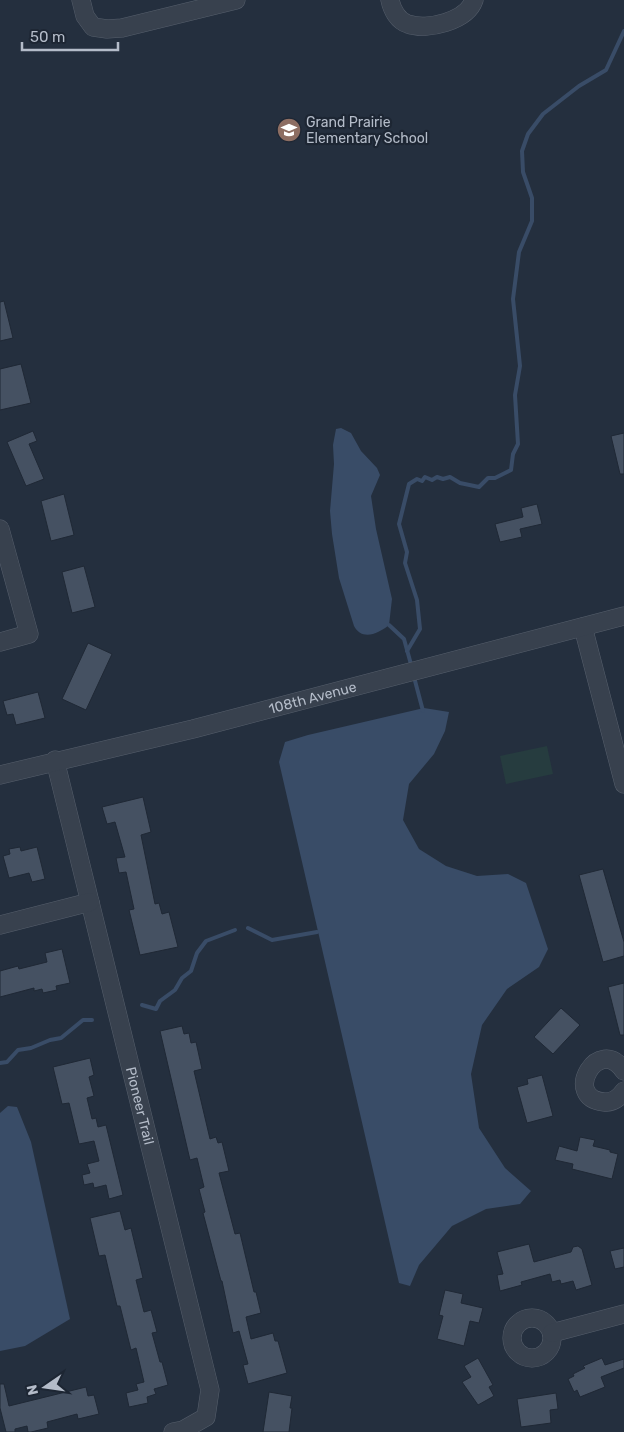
<svg xmlns="http://www.w3.org/2000/svg" width="624" height="1432" font-family="Rubik,sans-serif">
  <rect width="100%" height="100%" fill="#242f3e"/>
  <path fill="#263c3f" d="M547 746 553 774 506 784 500 756Z"/>
  <g fill="#394c67">
    <path d="M341 428 351 433 361 451 377 468 380 475 371 496 376 529 392 599 389 625C378 634 362 641 354 626L339 578 332 534 330 511 334 464 333 445 336 429Z"/>
    <path d="M424 708 449 712 445 731 434 754 409 784 403 820 419 849 446 866 477 876 508 874 526 883 548 949 539 967 507 989 482 1025 471 1074 479 1128 505 1168 531 1191 520 1204 486 1209 452 1226 419 1265 410 1286 399 1283 279 762 285 742 308 735Z"/>
    <path d="M8 1106 17 1107 31 1142 70 1319 25 1346 0 1351V1113Z"/>
  </g>
  <g fill="none" stroke-linecap="round" stroke-linejoin="round">
    <g stroke="#394c67" stroke-width="4">
      <path d="M389 625 404 639 412 668"/>
      <path d="M407 651 420 629 417 600 405 563 407 552 399 524 409 484 417 479 422 481 425 477 432 480 437 477 443 479 450 477 460 483 479 487 488 478H495L511 470 513 454 518 444 515 395 520 366 513 299 519 252 532 221V198L523 172 522 151 528 134 543 114 579 86 606 70 624 31"/>
      <path d="M414 677 423 711"/>
      <path d="M248 928 272 940 317 932"/>
      <path d="M142 1005 156 1009 160 1001 175 990 182 978 191 971 197 953 206 941 235 930"/>
      <path d="M0 1063 7 1062 18 1050 31 1048 50 1040 61 1038 83 1020H92"/>
    </g>
  </g>
  <g fill="#455162" stroke="#1f2835">
    <path d="M4 301 13 338 0 341V302Z"/>
    <path d="M21 364 31 403 0 410V369Z"/>
    <path d="M33 431 37 441 29 444 44 479 26 486 7 442Z"/>
    <path d="M624 433V474H620L611 436Z"/>
    <path d="M64 494 74 535 51 541 41 501Z"/>
    <path d="M537 504 542 524 520 529 522 537 500 542 495 524 523 517 521 508Z"/>
    <path d="M84 566 95 607 72 613 62 572Z"/>
    <path d="M88 643 112 654 86 710 62 699Z"/>
    <path d="M38 692 45 718 16 725 13 714 7 715 3 701Z"/>
    <path d="M143 797 151 832 141 835 155 904 159 903 162 914 169 912 178 947 140 955 129 910 134 909 126 872 119 873 116 858 125 857 115 822 107 824 102 807Z"/>
    <path d="M20 847 21 851 37 847 45 879 32 882 29 873 9 878 3 856 10 854 9 849Z"/>
    <path d="M603 869 624 942V956L603 962 579 875Z"/>
    <path d="M62 949 70 983 56 986 57 990 43 993 42 989 34 991V988L0 997V971L18 966 19 969 47 962 45 953Z"/>
    <path d="M624 983V1035H620L608 987Z"/>
    <path d="M561 1008 580 1025 553 1054 534 1037Z"/>
    <path d="M182 1026 184 1034 189 1033 191 1043 196 1042 202 1069 194 1071 210 1139 216 1137 218 1143 222 1142 229 1171 219 1173 235 1234 240 1233 254 1292H256L261 1313 246 1317 251 1339 273 1333 275 1341H278L287 1373 248 1384 243 1365 248 1364 239 1331 233 1333 222 1281H221L203 1213 205 1212 199 1189 204 1187 197 1158 190 1160 160 1031Z"/>
    <path d="M90 1058 94 1075 89 1077 94 1096 87 1098 92 1119 96 1118 98 1127 106 1125 123 1195 109 1199 106 1185 94 1188 93 1183 84 1185 82 1175 90 1173 87 1164 99 1161 94 1141 79 1144 69 1103 62 1104 53 1067Z"/>
    <path d="M542 1075 553 1116 527 1123 517 1087 528 1084 527 1079Z"/>
    <path d="M580 1137 595 1140 593 1146 610 1150V1152L618 1154 612 1179 572 1169 573 1164 555 1160 559 1146 577 1151Z"/>
    <path d="M120 1211 125 1230 131 1228 143 1278 136 1280 144 1312 151 1310 157 1332 152 1333 160 1362H162L168 1385 154 1389 156 1394 147 1397 148 1403 129 1407 126 1393 138 1390 136 1384 144 1382 136 1348 131 1350 120 1306H117L105 1255 99 1256 90 1218Z"/>
    <path d="M529 1244 534 1262 571 1252 573 1247 578 1246 582 1249 592 1285 576 1290 573 1281 561 1284 560 1280 552 1282 550 1274 521 1282 522 1285 500 1291 497 1275 503 1274 497 1252Z"/>
    <path d="M624 1248V1267L615 1269 610 1251Z"/>
    <path d="M445 1290 463 1294 461 1303 483 1308 479 1323 470 1321 464 1346 437 1339 443 1316 439 1315Z"/>
    <path d="M478 1358 493 1385 489 1387 494 1396 478 1405 462 1382 471 1377 464 1366Z"/>
    <path d="M602 1358 605 1365 624 1359V1368L601 1377 605 1387 580 1397 577 1390 574 1392 568 1379 574 1376 573 1374 585 1368 583 1366Z"/>
    <path d="M0 1384H4L9 1406 86 1387 88 1396 94 1395 99 1414 78 1419 77 1414 47 1422 48 1428 31 1432H28L27 1426 15 1429V1432H6L0 1408Z"/>
    <path d="M269 1392 292 1396 290 1408H292L289 1432H263Z"/>
    <path d="M556 1393 558 1409 550 1410 551 1423 521 1427 517 1399Z"/>
  </g>
  <g fill="none" stroke-linecap="round" stroke-linejoin="round">
    <g stroke="#565f6c" stroke-width="19">
      <g id="minor">
        <path d="M81 0 85 16 93 27 107 29 122 28 236 0"/>
        <path d="M390 0C392 10 398 21 408 24 427 31 467 21 474 0"/>
        <path d="M0 529 29 634 0 642"/>
        <path d="M583 627 624 784"/>
        <path id="s1" d="M55 760 210 1390 206 1417 183 1430 173 1432"/>
        <path id="s2" d="M0 775 193 729 624 616"/>
        <path d="M0 925 90 902"/>
        <path d="M624 1071C599 1033 561 1098 604 1102 613 1103 619 1098 624 1091"/>
        <circle cx="532" cy="1338" r="20"/>
        <path d="M552 1333 624 1314"/>
      </g>
    </g>
    <use href="#minor" stroke="#38414e" stroke-width="18"/>
  </g>
  <defs>
    <g id="school-disc" transform="scale(1.25)"><circle r="9.5" fill="#8d6e63" stroke="#1d2633"/><path d="M0-5L7-2L0 1L-7-2ZM-4 1L0 2.5L4 1V4Q0 6-4 4Z" fill="#fff"/></g>
  </defs>
  <g fill-rule="evenodd">
    <use href="#school-disc" x="289" y="130"/>
  </g>
  <g text-anchor="middle" stroke-width="4.5" stroke-linejoin="round" paint-order="stroke">
    <g font-size="14" fill="#b4bcc9" stroke="#1d2633" text-anchor="start">
      <text x="306" y="127">Grand Prairie<tspan x="306" dy="16">Elementary School</tspan></text>
    </g>
    <g font-size="14" fill="#b4bcc9" stroke="#1d2633">
      <text dy="5" stroke="none"><textPath href="#s2" startOffset="322">108th Avenue</textPath></text>
      <text dy="5" stroke="none"><textPath href="#s1" startOffset="356">Pioneer Trail</textPath></text>
    </g>
  </g>
  <g transform="translate(45 1387) rotate(257)" stroke="#1d2633" stroke-width="4" paint-order="stroke">
  <path d="M0-4L9 19L0 12L-9 19Z" fill="#b4bcc9"/>
  <text y="-8" font-size="14" font-weight="bold" text-anchor="middle" fill="#b4bcc9">N</text>
  </g>
  <path d="M22 42v8h96v-8" fill="none" stroke="#b4bcc9" stroke-width="2.5"/>
  <text x="30" y="42" font-size="15" fill="#b4bcc9" stroke="#1d2633" stroke-width="4" paint-order="stroke">50 m</text>
</svg>
